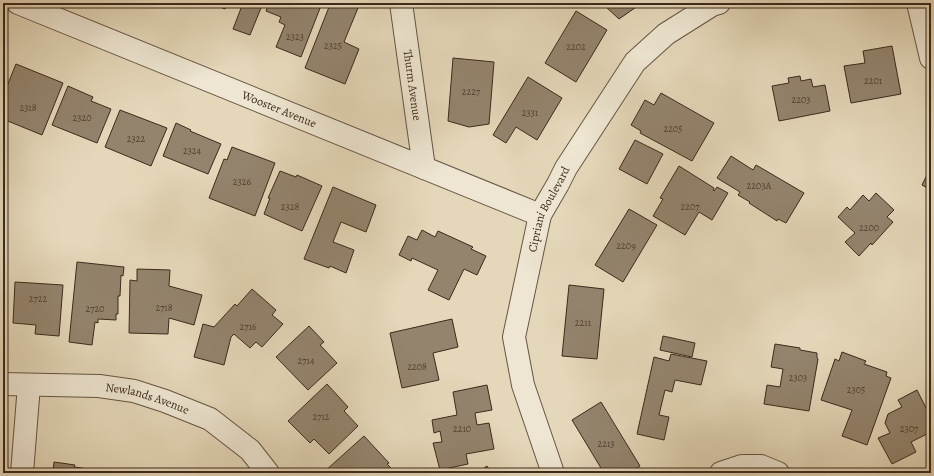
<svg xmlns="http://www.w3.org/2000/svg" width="934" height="476" font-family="Alegreya,serif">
  <rect width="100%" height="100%" fill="#e5d8ba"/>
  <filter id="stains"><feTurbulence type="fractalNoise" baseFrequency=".005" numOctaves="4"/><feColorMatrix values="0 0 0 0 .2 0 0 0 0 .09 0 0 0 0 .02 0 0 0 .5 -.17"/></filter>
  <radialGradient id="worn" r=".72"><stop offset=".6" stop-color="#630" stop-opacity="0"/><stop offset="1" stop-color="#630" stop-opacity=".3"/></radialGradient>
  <g fill="#94846e" stroke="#3c291b">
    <path d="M210 3H228L225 9Z"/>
    <path d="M243 3H263L250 35 233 29Z"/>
    <path d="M269 3H322L301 57 276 47 285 25 279 22 281 17 266 11Z"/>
    <path d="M334 3H360L344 42 359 49 345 84 305 68 329 7H332Z"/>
    <path d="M604 3H642L619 19 606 7Z"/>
    <path d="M576 11 607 30 576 82 545 63Z"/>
    <path d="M892 46 901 94 851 103 844 66 865 63 863 51Z"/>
    <path d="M453 58 494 62 489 124 469 127 448 121Z"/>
    <path d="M16 64 63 83 42 135 3 119V96Z"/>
    <path d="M800 76 801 81 811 79 813 87 825 85 830 111 779 121 772 86 789 83 788 78Z"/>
    <path d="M528 77 562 98 537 140 516 127 506 143 493 135Z"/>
    <path d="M68 86 93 97 91 101 111 109 97 143 52 125Z"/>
    <path d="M661 93 714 123 692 161 640 133 641 131 631 125 645 100 654 105Z"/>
    <path d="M120 110 167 128 151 166 105 147Z"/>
    <path d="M176 123 191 130 190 131 221 144 208 174 163 156Z"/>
    <path d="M635 140 663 154 647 184 619 169Z"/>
    <path d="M232 147 275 163 255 216 209 198 224 159 227 160Z"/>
    <path d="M731 156 753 170 756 165 804 193 786 223 778 219 777 221 749 203 750 202 738 195 740 192 717 178Z"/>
    <path d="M679 166 714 188 713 190 714 191 717 187 728 193 712 220 699 212 685 235 653 216 663 199 660 198Z"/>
    <path d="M931 167V190L922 185Z"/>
    <path d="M280 171 296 177 297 175 322 186 302 231 264 214 270 198H268Z"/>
    <path d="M333 187 376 205 366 232 341 222 333 242 354 250 346 273 330 266 329 268 304 259Z"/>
    <path d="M876 193 894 210 887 217 893 222 872 245 871 243 859 256 845 242 855 233 838 217 847 207 850 210 863 195 869 201Z"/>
    <path d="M629 209 657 225 623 282 595 265Z"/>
    <path d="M422 230 435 237 438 231 473 247 471 249 486 256 477 275 464 269 449 300 428 290 438 270 412 258 411 261 399 255 408 236 417 240Z"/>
    <path d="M77 262 124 267 123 276 121 275 120 296H118V314H116V320L98 319V323L95 322 92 345 69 342Z"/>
    <path d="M3 266H7L3 313Z"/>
    <path d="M137 269 170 270 169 286 202 295 194 325 169 318 168 334 129 333 130 280 137 281Z"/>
    <path d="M15 282 63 285 59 336 35 334 36 325 13 323Z"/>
    <path d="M569 285 604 289 597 359 562 356Z"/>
    <path d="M252 289 276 310 272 315 283 324 262 347 256 342 250 348 234 334 231 337 224 365 194 357 203 324 214 327 235 304 237 306Z"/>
    <path d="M452 319 458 347 433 353 439 380 402 388 390 333Z"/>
    <path d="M309 326 324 342 320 345 337 363 308 390 276 357Z"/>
    <path d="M663 336 695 343 692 357 660 350Z"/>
    <path d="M775 344 800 348V350L817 353V358L818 359 809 411 764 404 767 385 780 387 783 369 771 367Z"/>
    <path d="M842 352 866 361 864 364 887 372 886 376 891 378 867 445 842 436 852 410 821 400 835 359 839 361Z"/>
    <path d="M671 354 707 361 701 385 675 380 672 392 665 390 659 415 669 417 664 440 637 434 654 357 669 361Z"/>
    <path d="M327 384 348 407 344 411 358 426 329 454 314 439 310 443 288 421Z"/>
    <path d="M487 385 492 410 475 413 477 425 489 423 494 449 466 454 468 464 440 470 433 443 442 442 440 431 434 433 432 420 457 415 453 392Z"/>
    <path d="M917 390 931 418V432L911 442 916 452 892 464 878 438 890 433 885 423 888 414 902 407 898 400Z"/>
    <path d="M601 402 640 466 629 473H604L572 420Z"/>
    <path d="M364 436 389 463 387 464 396 473H328L325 471Z"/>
    <path d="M54 462 75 465 74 467 118 473H53Z"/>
    <path d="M487 466 491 473H477Z"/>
  </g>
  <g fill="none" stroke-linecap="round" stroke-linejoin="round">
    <g stroke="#665543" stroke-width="24">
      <g id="minor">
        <path id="s1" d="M18 3 540 215"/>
        <path id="s2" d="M401 3 424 168"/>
        <path d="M918 3 931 58"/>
        <path id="s3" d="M3 384 99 386 134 391 165 401 210 419 250 450 268 473"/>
        <path d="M22 473 29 385"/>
        <path id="s4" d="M553 473 523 385 514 337 540 215 558 184 566 168 635 62 666 34 712 5 719 3"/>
        <path d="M721 473 742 466H761L778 473"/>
      </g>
    </g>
    <use href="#minor" stroke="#eee6d2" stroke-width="22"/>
  </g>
  <g text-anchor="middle" stroke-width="3" stroke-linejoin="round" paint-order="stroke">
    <g font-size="10" fill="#524030">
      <text x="295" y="40">2323</text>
      <text x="333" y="49">2325</text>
      <text x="576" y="50">2202</text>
      <text x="873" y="84">2201</text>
      <text x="471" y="95">2227</text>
      <text x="801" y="103">2203</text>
      <text x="28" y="111">2318</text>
      <text x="530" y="116">2331</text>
      <text x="82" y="121">2320</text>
      <text x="673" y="132">2205</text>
      <text x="136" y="142">2322</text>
      <text x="192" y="154">2324</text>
      <text x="242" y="185">2326</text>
      <text x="759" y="189">2203A</text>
      <text x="290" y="210">2328</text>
      <text x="690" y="210">2207</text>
      <text x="869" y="231">2200</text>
      <text x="626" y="249">2209</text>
      <text x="38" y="302">2722</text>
      <text x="164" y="311">2718</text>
      <text x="95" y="312">2720</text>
      <text x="583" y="326">2211</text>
      <text x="248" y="330">2716</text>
      <text x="306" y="364">2714</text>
      <text x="417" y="370">2208</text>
      <text x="798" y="381">2303</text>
      <text x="856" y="393">2305</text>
      <text x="321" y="420">2712</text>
      <text x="462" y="432">2210</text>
      <text x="909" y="432">2307</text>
      <text x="606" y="447">2213</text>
    </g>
    <g font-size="12" fill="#3c291b" stroke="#eee6d2">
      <text dy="4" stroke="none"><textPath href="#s2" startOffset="83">Thurm Avenue</textPath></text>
      <text dy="4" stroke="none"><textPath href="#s1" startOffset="282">Wooster Avenue</textPath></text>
      <text dy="4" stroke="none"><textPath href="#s4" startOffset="275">Cipriani Boulevard</textPath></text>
      <text dy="4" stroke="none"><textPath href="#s3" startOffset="146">Newlands Avenue</textPath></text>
    </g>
  </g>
  <rect width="934" height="476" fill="none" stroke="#e5d8ba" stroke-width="16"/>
  <rect x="4" y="4" width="926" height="468" fill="none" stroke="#3c291b" stroke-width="2"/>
  <rect x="8" y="8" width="918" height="460" fill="none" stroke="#3c291b"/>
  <rect width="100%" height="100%" filter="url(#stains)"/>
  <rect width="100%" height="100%" fill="url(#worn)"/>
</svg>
